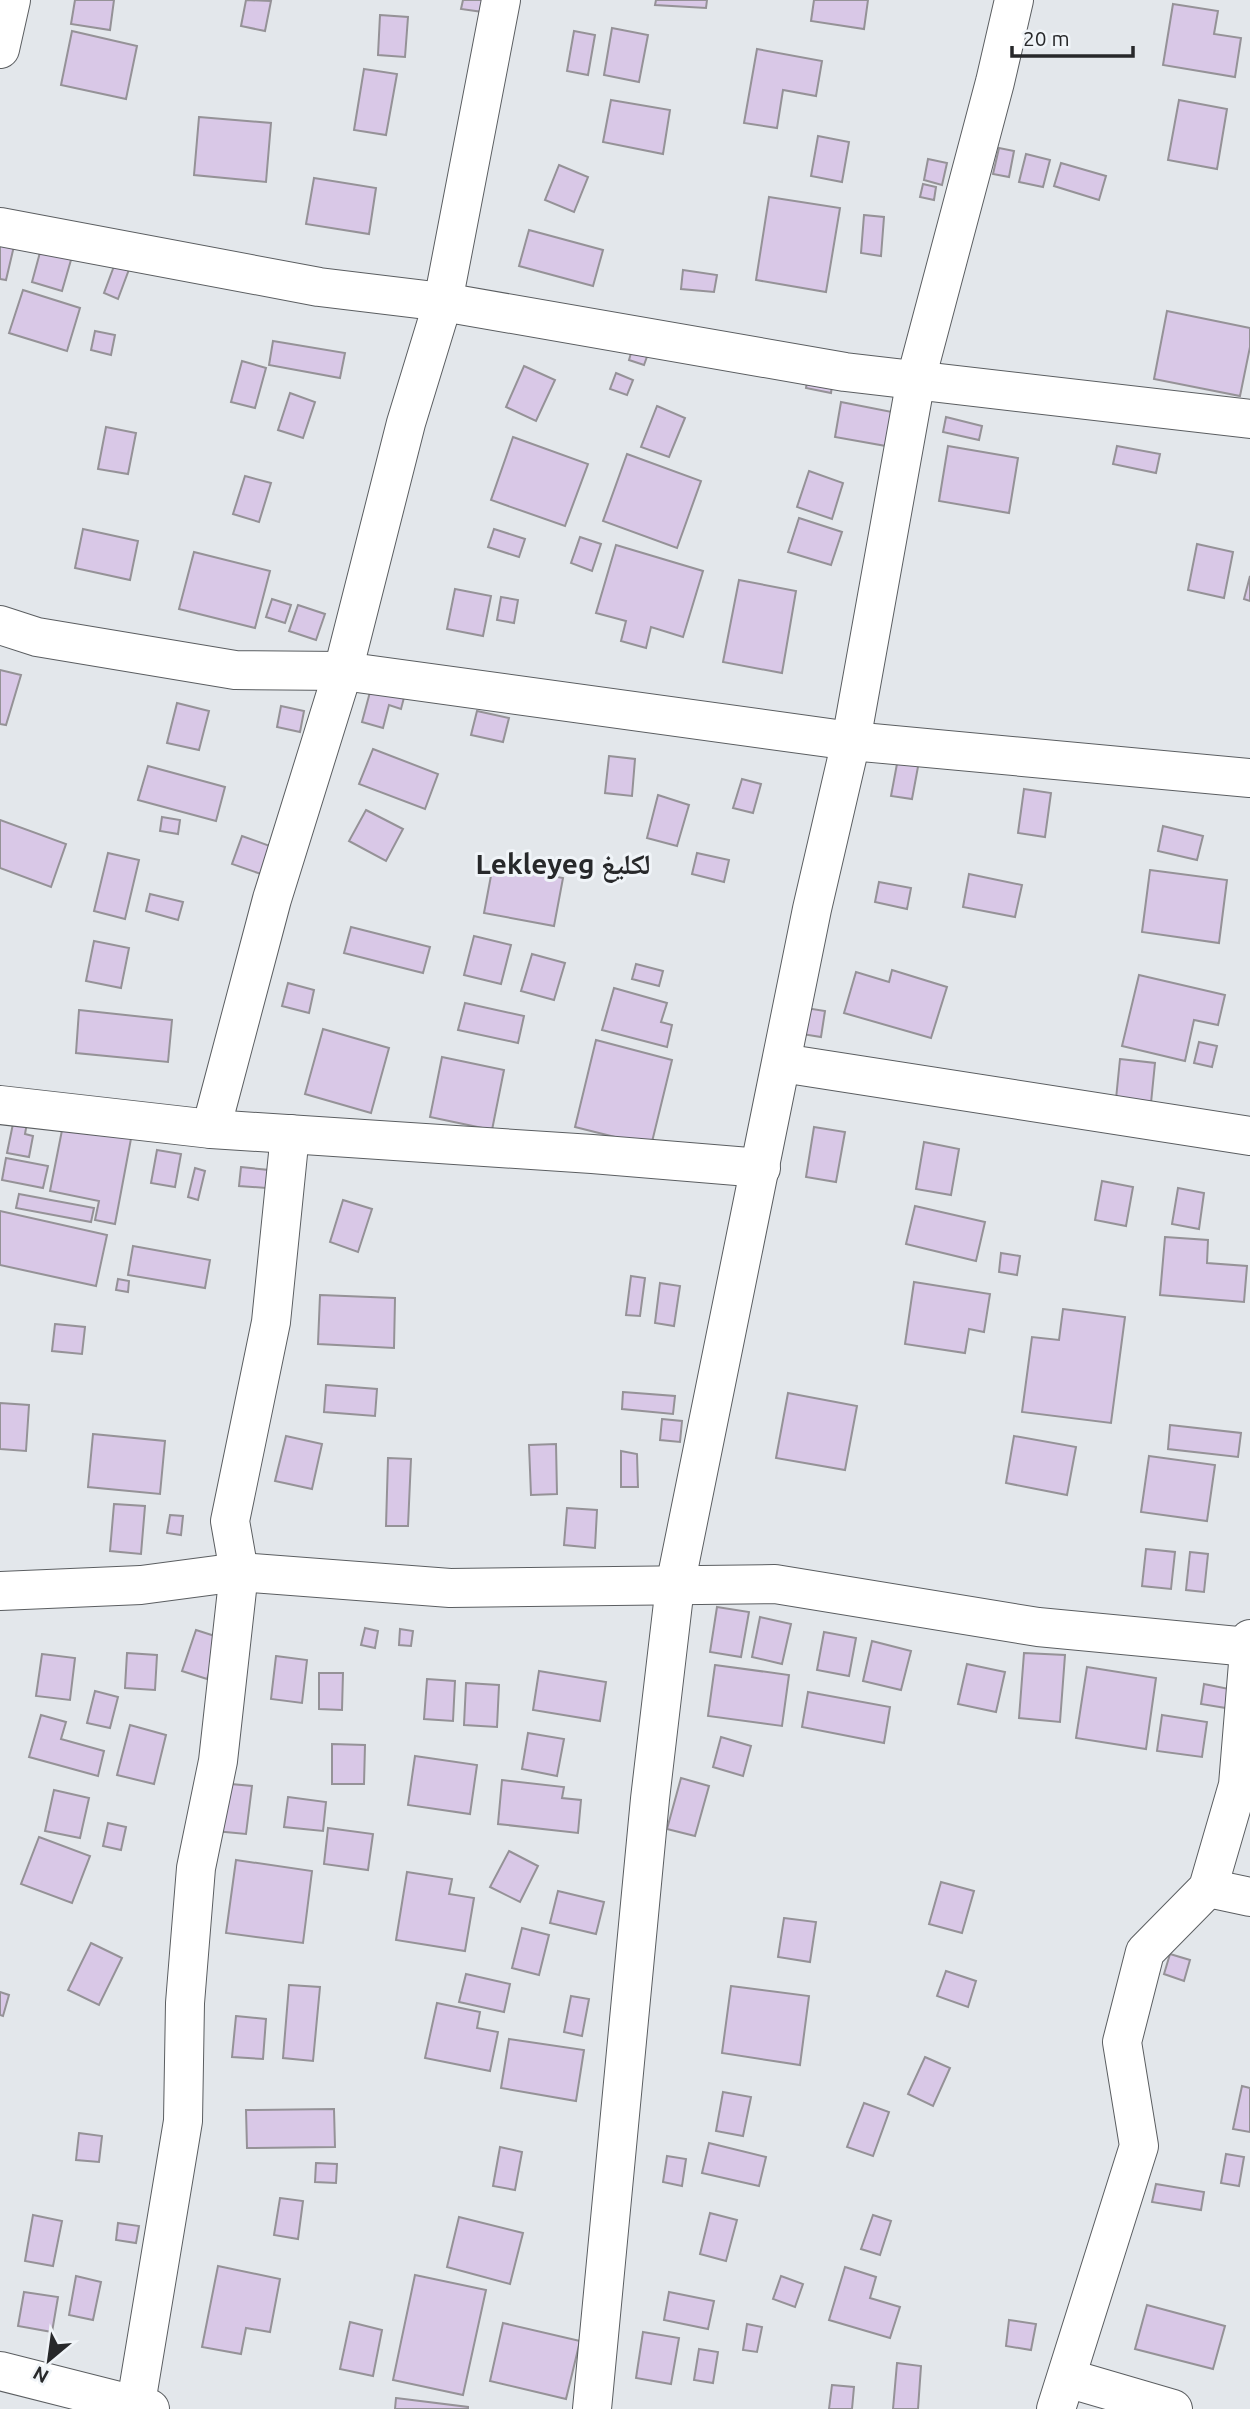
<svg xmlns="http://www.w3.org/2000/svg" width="1250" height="2409" font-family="Ubuntu,'Noto Naskh Arabic',sans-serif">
  <rect width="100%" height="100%" fill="#e3e7eb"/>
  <g fill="#d9c8e7" stroke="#959297" stroke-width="2">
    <path d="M75 0H114L110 30 71 24Z"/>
    <path d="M246 0 271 1 265 31 241 26Z"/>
    <path d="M463 0H484L483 12 461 9Z"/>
    <path d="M656 0H707L706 8 655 5Z"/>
    <path d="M814 0H868L864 29 811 21Z"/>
    <path d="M1173 4 1218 11 1214 34 1241 38 1235 77 1163 65Z"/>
    <path d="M380 15 408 17 405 57 378 55Z"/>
    <path d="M612 28 648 35 639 82 604 75Z"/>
    <path d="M72 31 137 46 126 99 61 85Z"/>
    <path d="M574 31 595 35 588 75 567 71Z"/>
    <path d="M757 49 822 61 816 96 783 90 777 128 744 123Z"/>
    <path d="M364 69 397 74 386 135 354 130Z"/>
    <path d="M611 100 670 110 663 154 603 142Z"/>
    <path d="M1179 100 1227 109 1217 169 1168 160Z"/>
    <path d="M199 117 271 123 266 182 194 175Z"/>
    <path d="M818 136 849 142 842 182 811 176Z"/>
    <path d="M999 148 1014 151 1009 177 993 174Z"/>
    <path d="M1026 154 1050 160 1043 187 1019 182Z"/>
    <path d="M928 159 947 163 942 185 924 180Z"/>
    <path d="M1061 163 1106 176 1099 200 1054 186Z"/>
    <path d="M559 165 588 177 574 212 545 200Z"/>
    <path d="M314 178 376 188 369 234 306 224Z"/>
    <path d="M923 184 936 187 934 200 920 197Z"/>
    <path d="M769 197 840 208 826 292 756 280Z"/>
    <path d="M864 215 884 217 881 256 861 253Z"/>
    <path d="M529 230 603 250 593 286 519 266Z"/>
    <path d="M0 242 14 246 6 280 0 279Z"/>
    <path d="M42 245 73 253 62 291 32 282Z"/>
    <path d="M117 258 131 264 118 299 104 293Z"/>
    <path d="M683 270 717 275 714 292 681 289Z"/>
    <path d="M23 290 80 308 67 351 9 333Z"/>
    <path d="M1167 311 1250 328V347L1240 396 1154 379Z"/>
    <path d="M95 331 115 335 111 355 91 350Z"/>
    <path d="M273 341 345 353 340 378 269 365Z"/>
    <path d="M633 346 649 351 644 365 629 360Z"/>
    <path d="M242 361 266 368 255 408 231 402Z"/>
    <path d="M524 366 555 380 536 421 506 407Z"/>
    <path d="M809 369 834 373 831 393 806 388Z"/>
    <path d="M616 373 633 380 627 395 610 389Z"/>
    <path d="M290 393 315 402 303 438 278 430Z"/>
    <path d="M841 402 892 412 886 446 835 437Z"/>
    <path d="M657 406 685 418 669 457 641 447Z"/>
    <path d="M946 417 982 426 979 440 943 432Z"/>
    <path d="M106 427 136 433 128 474 98 469Z"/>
    <path d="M513 437 588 464 565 526 491 500Z"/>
    <path d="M948 446 1018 458 1009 513 939 501Z"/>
    <path d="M1117 446 1160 454 1156 473 1113 464Z"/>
    <path d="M627 454 701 481 677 548 603 521Z"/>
    <path d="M809 471 843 483 832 519 797 507Z"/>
    <path d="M245 476 271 483 259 522 233 514Z"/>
    <path d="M799 518 842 532 831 565 788 552Z"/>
    <path d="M83 529 138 541 130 580 75 568Z"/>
    <path d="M494 529 525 539 519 557 488 547Z"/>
    <path d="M580 537 601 544 592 571 571 563Z"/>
    <path d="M1197 544 1233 552 1224 598 1188 590Z"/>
    <path d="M616 545 703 571 683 637 651 627 646 648 621 641 626 621 596 613Z"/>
    <path d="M194 552 270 571 255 628 179 609Z"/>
    <path d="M1250 576V601L1244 599Z"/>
    <path d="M739 580 796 591 782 673 723 662Z"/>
    <path d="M455 589 491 596 483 636 447 629Z"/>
    <path d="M501 597 518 600 514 623 497 620Z"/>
    <path d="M272 599 291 605 285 623 266 617Z"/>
    <path d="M298 605 325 614 316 640 289 631Z"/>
    <path d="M0 670 21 675 6 725 0 724Z"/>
    <path d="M374 677 407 686 401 709 389 705 383 728 362 722Z"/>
    <path d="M177 703 209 711 199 750 167 743Z"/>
    <path d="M281 706 304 711 300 732 277 727Z"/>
    <path d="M477 711 509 718 503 742 471 735Z"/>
    <path d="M373 749 438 774 425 809 359 784Z"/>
    <path d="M899 753 920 756 912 799 891 796Z"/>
    <path d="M609 756 635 759 632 796 605 793Z"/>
    <path d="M148 766 225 787 216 821 138 800Z"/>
    <path d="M742 779 761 784 753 813 733 808Z"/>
    <path d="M1024 789 1051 793 1045 837 1018 833Z"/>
    <path d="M658 795 689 805 677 846 647 838Z"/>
    <path d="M366 810 403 829 386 861 349 841Z"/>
    <path d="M162 817 180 820 178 834 160 831Z"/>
    <path d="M0 820 66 844 51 887 0 868Z"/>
    <path d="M1163 826 1203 836 1197 860 1158 851Z"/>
    <path d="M242 836 270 846 261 874 232 864Z"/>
    <path d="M108 853 139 860 125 919 94 911Z"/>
    <path d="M697 853 729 860 724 882 692 874Z"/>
    <path d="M493 865 563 878 554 926 484 913Z"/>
    <path d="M1150 870 1227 880 1219 943 1142 932Z"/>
    <path d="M969 874 1022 885 1015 917 963 907Z"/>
    <path d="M879 882 911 888 907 909 875 902Z"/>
    <path d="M150 894 183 902 178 920 146 911Z"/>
    <path d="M351 927 430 947 423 973 344 953Z"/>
    <path d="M474 936 511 945 501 984 464 975Z"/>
    <path d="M94 941 129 948 121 988 86 981Z"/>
    <path d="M532 954 565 963 554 1000 521 991Z"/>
    <path d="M636 964 663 971 659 986 632 979Z"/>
    <path d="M892 970 947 987 931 1038 844 1013 856 972 889 982Z"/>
    <path d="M1139 975 1225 995 1218 1025 1194 1020 1185 1061 1122 1046Z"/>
    <path d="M288 983 314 990 309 1013 282 1006Z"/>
    <path d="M614 988 667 1003 661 1022 672 1025 667 1047 602 1030Z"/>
    <path d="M465 1003 524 1016 518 1043 458 1030Z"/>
    <path d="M806 1008 825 1011 821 1037 802 1034Z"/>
    <path d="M79 1010 172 1020 168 1062 76 1053Z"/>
    <path d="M323 1029 389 1048 371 1113 305 1094Z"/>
    <path d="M596 1040 672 1060 651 1146 575 1127Z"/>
    <path d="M1199 1042 1217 1046 1212 1067 1194 1063Z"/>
    <path d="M442 1057 504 1070 492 1130 430 1117Z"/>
    <path d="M1120 1059 1155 1063 1151 1103 1116 1099Z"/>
    <path d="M15 1114 28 1117 25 1134 33 1136 29 1157 7 1153Z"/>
    <path d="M65 1115 133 1128 115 1224 95 1220 99 1201 50 1191Z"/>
    <path d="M814 1127 845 1132 836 1182 806 1177Z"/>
    <path d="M924 1142 959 1149 951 1195 916 1189Z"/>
    <path d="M157 1150 181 1154 175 1187 151 1183Z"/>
    <path d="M6 1158 48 1166 43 1188 2 1180Z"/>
    <path d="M241 1167 269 1170 266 1188 239 1186Z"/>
    <path d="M195 1168 205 1171 198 1200 188 1197Z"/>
    <path d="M1102 1181 1133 1187 1126 1226 1095 1220Z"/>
    <path d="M1178 1188 1204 1193 1199 1229 1172 1224Z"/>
    <path d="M19 1194 94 1208 91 1222 16 1208Z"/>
    <path d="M343 1200 372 1209 358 1252 330 1242Z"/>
    <path d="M915 1206 985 1222 976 1261 906 1244Z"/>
    <path d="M0 1211 107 1235 96 1286 0 1265Z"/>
    <path d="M1165 1237 1208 1240 1207 1263 1247 1266 1244 1302 1160 1295Z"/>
    <path d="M133 1246 210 1260 205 1288 128 1275Z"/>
    <path d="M1001 1253 1020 1256 1017 1275 999 1272Z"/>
    <path d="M631 1276 645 1278 640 1316 626 1315Z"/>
    <path d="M118 1279 129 1281 128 1292 116 1290Z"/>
    <path d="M914 1282 990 1294 984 1332 969 1329 965 1353 905 1344Z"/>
    <path d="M660 1283 680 1286 674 1326 655 1323Z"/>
    <path d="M320 1295 395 1298 394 1348 318 1344Z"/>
    <path d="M1063 1309 1125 1317 1111 1423 1022 1412 1032 1337 1059 1340Z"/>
    <path d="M55 1324 85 1327 82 1354 52 1351Z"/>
    <path d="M326 1385 377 1389 375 1416 324 1412Z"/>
    <path d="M623 1392 675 1396 673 1414 622 1409Z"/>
    <path d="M788 1393 857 1406 845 1470 776 1458Z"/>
    <path d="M0 1403 29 1405 26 1451 0 1449Z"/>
    <path d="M662 1419 682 1421 680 1442 660 1440Z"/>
    <path d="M1170 1425 1241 1433 1238 1457 1168 1449Z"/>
    <path d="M93 1434 165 1441 160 1494 88 1487Z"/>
    <path d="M286 1436 322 1444 312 1489 275 1481Z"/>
    <path d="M1014 1436 1076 1447 1067 1495 1006 1483Z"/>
    <path d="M556 1444 557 1494 531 1495 529 1445Z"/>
    <path d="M621 1451 637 1454 638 1487H621Z"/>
    <path d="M1149 1456 1215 1465 1207 1521 1141 1512Z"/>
    <path d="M388 1458 411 1459 408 1526H386Z"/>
    <path d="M114 1504 145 1506 141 1554 110 1551Z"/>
    <path d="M567 1508 597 1510 595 1548 564 1545Z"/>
    <path d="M170 1515 183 1516 181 1535 167 1533Z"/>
    <path d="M1146 1549 1175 1552 1171 1589 1142 1586Z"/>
    <path d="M1190 1552 1208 1554 1204 1592 1186 1590Z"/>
    <path d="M717 1607 749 1612 741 1657 710 1652Z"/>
    <path d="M760 1617 791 1624 782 1664 752 1657Z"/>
    <path d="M365 1628 378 1631 375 1648 361 1645Z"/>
    <path d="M400 1629 413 1631 411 1646 399 1645Z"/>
    <path d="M196 1630 221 1638 207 1679 182 1671Z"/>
    <path d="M824 1632 856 1638 849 1676 817 1670Z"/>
    <path d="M872 1641 911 1651 901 1690 863 1681Z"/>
    <path d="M127 1653 157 1655 155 1690 125 1688Z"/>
    <path d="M1024 1653 1065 1655 1060 1722 1019 1718Z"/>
    <path d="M42 1654 75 1658 70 1700 36 1696Z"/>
    <path d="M276 1656 307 1660 302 1703 271 1699Z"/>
    <path d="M967 1664 1005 1672 996 1712 958 1704Z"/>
    <path d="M715 1665 789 1675 782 1726 708 1716Z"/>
    <path d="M1087 1667 1156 1678 1146 1749 1076 1738Z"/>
    <path d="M539 1671 606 1682 600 1721 533 1710Z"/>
    <path d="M319 1673H343L342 1710 319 1709Z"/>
    <path d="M427 1679 455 1681 453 1721 424 1719Z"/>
    <path d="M466 1683 499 1685 497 1727 464 1725Z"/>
    <path d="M1204 1684 1229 1689 1226 1708 1201 1704Z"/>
    <path d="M95 1691 118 1697 110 1728 87 1723Z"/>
    <path d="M808 1692 890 1707 884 1743 802 1727Z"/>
    <path d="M41 1715 66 1722 61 1739 104 1751 98 1776 29 1757Z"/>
    <path d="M1162 1715 1207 1722 1202 1757 1157 1751Z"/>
    <path d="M130 1725 166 1735 154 1784 117 1775Z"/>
    <path d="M528 1733 564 1739 557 1776 522 1769Z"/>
    <path d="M721 1737 751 1746 743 1776 713 1767Z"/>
    <path d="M332 1744 365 1745 364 1784H332Z"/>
    <path d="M415 1756 477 1765 470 1814 408 1805Z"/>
    <path d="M681 1778 709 1786 695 1836 667 1829Z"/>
    <path d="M502 1780 564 1787 562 1798 581 1800 578 1833 498 1824Z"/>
    <path d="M220 1783 252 1786 246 1834 215 1831Z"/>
    <path d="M54 1790 89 1798 80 1838 45 1831Z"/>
    <path d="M288 1797 326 1802 323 1831 284 1827Z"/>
    <path d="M108 1823 126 1827 121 1850 103 1846Z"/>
    <path d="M328 1828 373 1834 368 1870 324 1864Z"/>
    <path d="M39 1837 90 1856 72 1903 21 1884Z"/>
    <path d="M509 1851 538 1866 520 1902 490 1887Z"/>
    <path d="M236 1860 312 1871 303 1943 226 1933Z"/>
    <path d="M407 1872 452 1879 449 1894 474 1898 465 1951 396 1940Z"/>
    <path d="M941 1882 974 1891 962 1933 929 1924Z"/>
    <path d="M558 1891 604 1902 596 1934 550 1923Z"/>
    <path d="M784 1918 816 1922 810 1962 778 1957Z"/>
    <path d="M522 1928 549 1935 539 1975 512 1968Z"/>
    <path d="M91 1943 122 1958 99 2005 68 1990Z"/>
    <path d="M1170 1954 1190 1960 1184 1981 1164 1974Z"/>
    <path d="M946 1971 976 1981 968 2007 937 1996Z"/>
    <path d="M466 1974 510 1984 504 2012 459 2002Z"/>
    <path d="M289 1985 320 1987 313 2061 283 2058Z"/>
    <path d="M731 1986 809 1996 800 2065 722 2053Z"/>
    <path d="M0 1992 9 1995 3 2016 0 2015Z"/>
    <path d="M571 1996 589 1999 582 2036 564 2032Z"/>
    <path d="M437 2003 480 2012 477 2028 498 2032 490 2071 425 2058Z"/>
    <path d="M236 2016 266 2019 263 2059 232 2057Z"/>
    <path d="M509 2039 584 2050 576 2101 501 2088Z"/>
    <path d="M925 2057 950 2068 933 2106 908 2094Z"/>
    <path d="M1242 2086 1250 2088V2132L1233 2129Z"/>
    <path d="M723 2092 751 2097 743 2136 716 2131Z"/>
    <path d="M864 2103 889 2112 873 2156 847 2147Z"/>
    <path d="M334 2109 335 2147 247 2148 246 2110Z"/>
    <path d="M79 2133 102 2136 99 2162 76 2160Z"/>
    <path d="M709 2143 766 2157 759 2186 702 2173Z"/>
    <path d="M500 2147 522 2152 515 2190 493 2186Z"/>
    <path d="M1226 2154 1244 2157 1239 2186 1221 2183Z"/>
    <path d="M667 2156 686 2159 682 2186 663 2182Z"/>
    <path d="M316 2163 337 2164 336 2183 315 2182Z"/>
    <path d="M1156 2184 1204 2192 1201 2210 1152 2202Z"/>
    <path d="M280 2198 303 2201 298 2239 274 2235Z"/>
    <path d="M710 2213 737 2220 726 2261 700 2254Z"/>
    <path d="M33 2215 62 2221 53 2266 25 2261Z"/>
    <path d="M873 2215 891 2221 880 2255 861 2249Z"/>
    <path d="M459 2217 523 2233 510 2284 447 2267Z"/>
    <path d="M118 2223 139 2226 136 2243 116 2240Z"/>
    <path d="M218 2266 280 2279 270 2332 246 2328 241 2354 202 2347Z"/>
    <path d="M845 2267 876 2277 870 2298 900 2307 890 2338 829 2320Z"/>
    <path d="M415 2275 486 2290 463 2395 393 2380Z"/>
    <path d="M76 2276 101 2282 93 2320 69 2315Z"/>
    <path d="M781 2276 803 2284 795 2307 773 2299Z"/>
    <path d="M24 2292 58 2297 52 2332 18 2326Z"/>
    <path d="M669 2292 714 2301 708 2329 664 2320Z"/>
    <path d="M1147 2305 1225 2326 1213 2369 1135 2349Z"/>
    <path d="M1009 2320 1036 2324 1031 2350 1006 2346Z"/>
    <path d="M350 2322 382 2330 373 2376 340 2369Z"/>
    <path d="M503 2323 580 2341 566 2399 490 2381Z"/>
    <path d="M747 2324 762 2327 757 2352 743 2350Z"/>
    <path d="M643 2332 679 2338 671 2384 636 2378Z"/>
    <path d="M699 2349 718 2352 713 2383 694 2380Z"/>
    <path d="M897 2363 921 2366 918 2409H893Z"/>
    <path d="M832 2385 854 2387 852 2409H829Z"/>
    <path d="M396 2398 468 2407V2409H395Z"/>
  </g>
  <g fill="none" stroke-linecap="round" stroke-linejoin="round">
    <g stroke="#5b5e61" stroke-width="40">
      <g id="minor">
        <path d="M0 49 11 0"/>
        <path d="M0 227 319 287 443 302 845 372 1250 419"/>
        <path d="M0 625 37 637 235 670 343 671 851 741 1250 778"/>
        <path d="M782 1063 1250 1136"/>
        <path d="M0 1105 211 1129 592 1154 761 1168"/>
        <path d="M211 1129 272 899 343 671 406 423 443 302 501 0"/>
        <path d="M0 1591 141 1585 239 1572 450 1588 775 1584 1038 1627 1249 1647"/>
        <path d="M1208 1888 1250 1897"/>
        <path d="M0 2371 150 2409"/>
        <path d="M1067 2378 1173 2409"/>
        <path d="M135 2409 183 2121 185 2003 196 1868 218 1761 239 1572 230 1521 271 1322 290 1134"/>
        <path d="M592 2409 650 1799 675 1586 812 909 851 741 916 379 995 82 1014 0"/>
        <path d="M1056 2409 1139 2146 1122 2042 1145 1952 1208 1888 1238 1785 1250 1639"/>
      </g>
    </g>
    <use href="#minor" stroke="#fff" stroke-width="38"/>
  </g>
  <g text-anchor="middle" stroke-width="6" stroke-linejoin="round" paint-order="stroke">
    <g font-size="28" font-weight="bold" fill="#27282a" stroke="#f0f4f8">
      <text x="563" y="874">Lekleyeg لكليغ</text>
    </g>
  </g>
  <g transform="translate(49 2360) rotate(209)" stroke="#f0f4f8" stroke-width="5" paint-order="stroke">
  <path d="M0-5L12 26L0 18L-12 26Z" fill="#27282a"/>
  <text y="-10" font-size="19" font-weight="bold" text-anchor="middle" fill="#27282a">N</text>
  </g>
  <path d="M1012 46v10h121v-10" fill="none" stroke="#27282a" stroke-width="3.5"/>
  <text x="1023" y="46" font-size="21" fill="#27282a" stroke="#f0f4f8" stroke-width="5" paint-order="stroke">20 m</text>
</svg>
